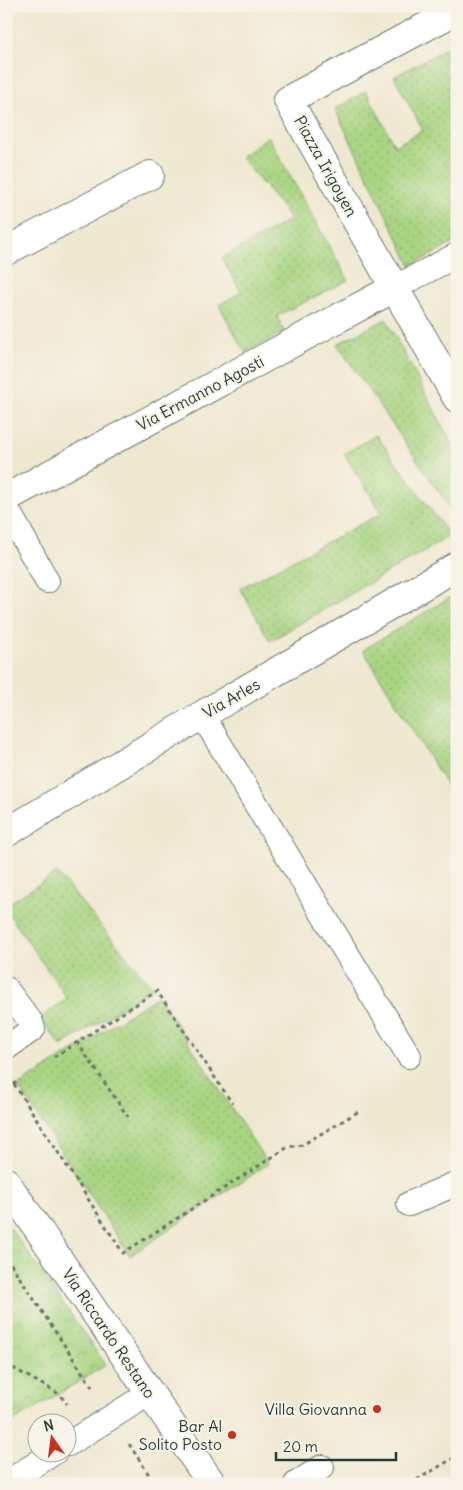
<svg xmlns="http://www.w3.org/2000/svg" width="463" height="1490" font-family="Delius,sans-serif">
  <defs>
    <pattern id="grass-dots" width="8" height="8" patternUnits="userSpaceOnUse" patternTransform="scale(1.25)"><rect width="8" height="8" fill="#a9d582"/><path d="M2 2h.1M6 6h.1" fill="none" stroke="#89ae6b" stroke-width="1.8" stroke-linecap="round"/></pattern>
    <pattern id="park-crowns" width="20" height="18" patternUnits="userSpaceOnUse" patternTransform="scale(1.25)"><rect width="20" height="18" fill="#a9d582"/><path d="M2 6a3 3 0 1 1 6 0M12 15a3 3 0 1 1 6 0" fill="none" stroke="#89ae6b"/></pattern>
  </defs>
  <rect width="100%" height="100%" fill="#f7f3e8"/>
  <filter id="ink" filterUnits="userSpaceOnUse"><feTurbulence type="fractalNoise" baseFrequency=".02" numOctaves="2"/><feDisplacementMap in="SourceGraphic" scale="10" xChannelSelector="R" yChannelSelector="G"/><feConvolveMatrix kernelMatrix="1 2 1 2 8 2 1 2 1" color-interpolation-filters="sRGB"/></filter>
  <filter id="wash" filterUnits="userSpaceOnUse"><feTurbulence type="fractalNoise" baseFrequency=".0096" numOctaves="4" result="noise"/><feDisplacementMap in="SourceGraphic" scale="20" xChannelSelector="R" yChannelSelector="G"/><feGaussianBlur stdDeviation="1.12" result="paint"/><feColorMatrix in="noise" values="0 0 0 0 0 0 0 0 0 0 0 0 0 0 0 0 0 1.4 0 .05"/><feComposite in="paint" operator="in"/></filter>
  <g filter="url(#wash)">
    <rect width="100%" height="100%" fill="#efe8d0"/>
    <g fill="url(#grass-dots)" stroke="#64895b">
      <path d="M457 42V241L411 266 335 109 366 91 395 146 423 130 394 77Z"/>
      <path d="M268 136 348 280 277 316 284 332 245 353 219 305 241 292 222 258 291 219 241 157Z"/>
      <path d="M386 319 457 453V518L337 344Z"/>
      <path d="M376 435 450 536 270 641 240 588 382 513 344 454Z"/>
      <path d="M457 593V802L363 650Z"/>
      <path d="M57 873 153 988 61 1046 40 1018 67 998 6 910V905Z"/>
      <path d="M158 996 268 1164 130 1256 18 1086Z"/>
    </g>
    <path fill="url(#park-crowns)" stroke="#64895b" d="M6 1222 106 1365 6 1426Z"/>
  </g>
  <g filter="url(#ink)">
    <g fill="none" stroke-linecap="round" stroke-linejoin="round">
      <g stroke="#68796b" stroke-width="26">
        <g id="service">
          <path d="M394 288 457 255"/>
          <path d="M6 507 47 581"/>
          <path d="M202 715 409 1056"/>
          <path d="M6 989 31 1022 33 1029 6 1048"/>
          <path d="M409 1204 455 1184 457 1185"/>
          <path d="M68 1444 150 1393"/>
          <path d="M6 1483 55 1452"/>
          <path d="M296 1484 322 1467"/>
        </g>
      </g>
      <g stroke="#68796b" stroke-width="30">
        <g id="minor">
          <path d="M457 10 288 100 457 398"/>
          <path d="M6 251 150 175"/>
          <path d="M6 498 394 288"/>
          <path d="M6 833 202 715 457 566"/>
          <path d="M6 1182 212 1484"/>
        </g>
      </g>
      <g stroke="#68796b" stroke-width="3" stroke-dasharray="4 4" stroke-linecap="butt">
        <path d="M77 1042 128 1117"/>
        <path d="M54 1057 157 991 232 1103"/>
        <path d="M14 1084 123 1253 288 1147 302 1145 361 1110"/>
        <path d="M6 1089 20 1080"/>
        <path d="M6 1257 94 1390"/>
        <path d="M6 1364 59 1394 67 1404"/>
        <path d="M129 1444 155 1484"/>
        <path d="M410 1484 457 1456"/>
      </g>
      <use href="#service" stroke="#fff" stroke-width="24"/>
      <use href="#minor" stroke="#fff" stroke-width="28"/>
    </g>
  </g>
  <g fill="#c8321e" stroke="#f7f3e8" stroke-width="2">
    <circle cx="377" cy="1409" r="5"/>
    <circle cx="232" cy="1435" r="5"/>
  </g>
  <g text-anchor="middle" stroke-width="4" stroke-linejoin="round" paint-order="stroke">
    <g font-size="16" fill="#1f3d34" stroke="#f7f3e8">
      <text transform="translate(326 166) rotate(61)" y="6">Piazza Irigoyen</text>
      <text transform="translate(200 393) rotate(-28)" y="6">Via Ermanno Agosti</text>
      <text transform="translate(231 698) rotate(-30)" y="6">Via Arles</text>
      <text transform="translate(109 1333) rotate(56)" y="6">Via Riccardo Restano</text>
    </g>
    <g font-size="16" fill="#1f3d34" stroke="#f7f3e8" text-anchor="end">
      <text x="367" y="1415">Villa Giovanna</text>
      <text x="222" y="1432">Bar Al<tspan x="222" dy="18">Solito Posto</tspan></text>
    </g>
  </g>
  <rect width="463" height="1490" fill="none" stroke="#f7f3e8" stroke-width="25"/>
  <g transform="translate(52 1438) rotate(346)"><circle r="24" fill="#f7f3e8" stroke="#a1aaa0"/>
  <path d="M0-4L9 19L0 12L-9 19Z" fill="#c8321e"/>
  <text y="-8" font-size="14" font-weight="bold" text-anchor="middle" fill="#1f3d34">N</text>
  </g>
  <path d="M276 1452v8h120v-8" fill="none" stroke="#1f3d34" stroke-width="2.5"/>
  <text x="283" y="1452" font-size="15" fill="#1f3d34" stroke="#f7f3e8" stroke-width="4" paint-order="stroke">20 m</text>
</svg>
